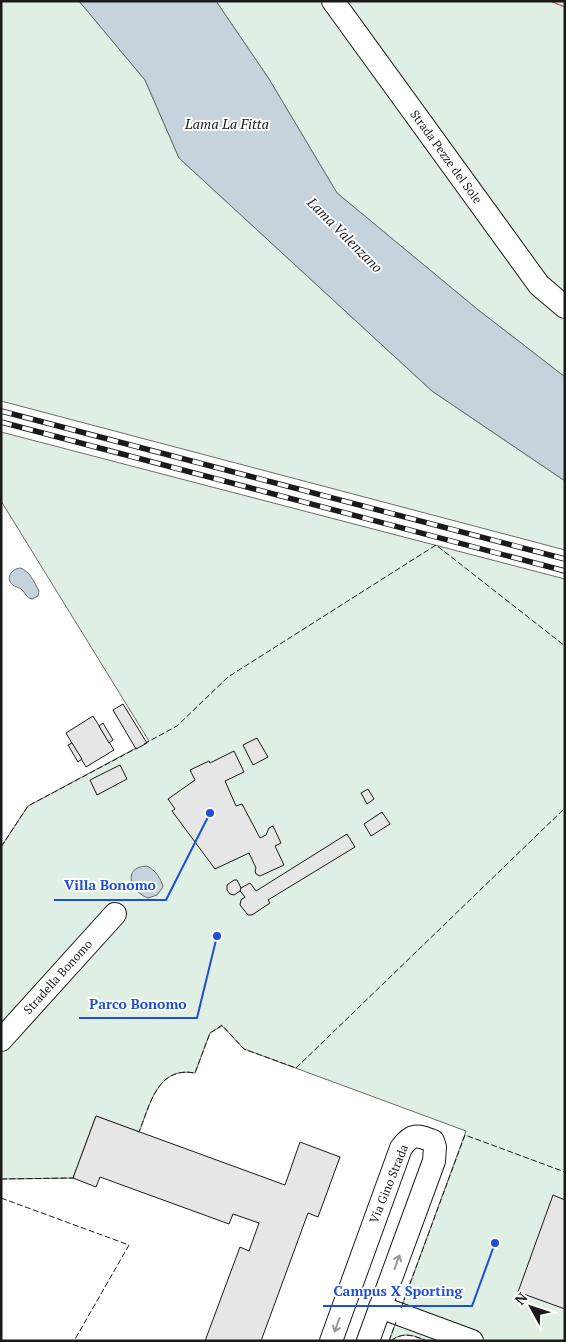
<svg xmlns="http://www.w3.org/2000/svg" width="566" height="1342" font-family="'PT Serif',serif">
  <rect width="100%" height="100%" fill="#fff"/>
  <g fill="#e0efe3" stroke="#6a6a6a">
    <path d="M1 1H79L145 80 179 158 432 391 565 481V550L1 401Z"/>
    <path d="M216 1H323L565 317V377L477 309 337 193 269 79Z"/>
    <path d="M342 1H565V295L557 290Z"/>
    <path d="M1 432 565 579V1341H427C418 1337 409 1333 400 1336 395 1337 393 1340 389 1341L466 1131 244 1049 222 1026 210 1033 195 1073C157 1066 150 1105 139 1132L96 1116 73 1178 1 1179V847L28 806 149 741 1 501Z"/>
  </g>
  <g fill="#c6d2dc" stroke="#6a6a6a">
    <path d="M79 1H216L269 79 337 193 477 309 565 377V481L432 391 179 158 145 80Z"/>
    <path d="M20 568C30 571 34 582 39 591L38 596 32 599C26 598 26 593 21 589 18 587 15 587 13 585 5 579 11 569 20 568Z"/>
    <path d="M147 866C155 870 161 878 163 887L157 895 148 898C131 892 121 867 147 866Z"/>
  </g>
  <g fill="#e6e6e6" stroke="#1a1a1a">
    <path d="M123 704 147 743 136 749 113 710Z"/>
    <path d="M93 716 114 750 86 767 66 733Z"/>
    <path d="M103 723 113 740 109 743 99 726Z"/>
    <path d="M257 738 268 757 253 765 243 745Z"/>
    <path d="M72 743 82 759 78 762 68 745Z"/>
    <path d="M234 751 244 772 225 781 236 806 242 804 260 838 266 835 269 828 273 826 281 843 275 846 284 865 260 876 256 874 255 871 256 868 249 853 215 869 172 811 175 809 168 799 195 780 190 770 209 761 210 763Z"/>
    <path d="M120 765 127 779 97 795 90 780Z"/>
    <path d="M368 789 374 799 367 804 361 793Z"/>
    <path d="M382 812 390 824 371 836 364 824Z"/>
    <path d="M347 834 355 847 268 900 270 903 252 915H248L240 905 241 900 245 897 240 891 241 888 250 883 256 891Z"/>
    <path d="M234 880H237L241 888 240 891 234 895 230 894 227 890V885Z"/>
    <path d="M96 1116 285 1185 300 1142 340 1157 318 1217 308 1213 261 1341H205L240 1247 249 1251 259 1223 233 1214 229 1224 100 1177 96 1187 73 1178Z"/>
    <path d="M553 1195 565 1200V1309L518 1292Z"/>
  </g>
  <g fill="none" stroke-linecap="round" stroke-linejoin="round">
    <g stroke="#1a1a1a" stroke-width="24">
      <g id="minor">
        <path d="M333 1 539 285 565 307"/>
        <path d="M1 1040 115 914"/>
        <path d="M380 1307 472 1341"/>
        <path d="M331 1341 401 1148C412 1133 417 1135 433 1141L435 1147 434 1161 368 1341"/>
      </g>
    </g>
    <use href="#minor" stroke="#fff" stroke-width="22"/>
    <g stroke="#1a1a1a" stroke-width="5.5">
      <g id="rail">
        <path d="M1 411 565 559"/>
        <path d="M1 422 565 571"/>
      </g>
    </g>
    <use href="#rail" stroke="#fff" stroke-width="4" stroke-dasharray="11" stroke-linecap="butt"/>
    <g stroke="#1a1a1a" stroke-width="1" stroke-dasharray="6 2.5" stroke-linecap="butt">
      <path d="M144 744 177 726 228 677 436 545 565 646"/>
      <path d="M1 847 28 806 137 748"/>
      <path d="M137 1131 139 1132C150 1105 157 1066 195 1073L210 1033 222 1025 244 1049 296 1068 565 808"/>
      <path d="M1 1179 73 1178 74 1176"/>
      <path d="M1 1198 129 1245 74 1341"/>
      <path d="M401 1308 465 1135 565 1172"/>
      <path d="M389 1341 396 1322"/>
      <path d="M391 1341C403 1331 414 1336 427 1341"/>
    </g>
    <path stroke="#c62828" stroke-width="1" stroke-dasharray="18 4 2.5 4" stroke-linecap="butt" d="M550 1 565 7"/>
  </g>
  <defs><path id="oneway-shaft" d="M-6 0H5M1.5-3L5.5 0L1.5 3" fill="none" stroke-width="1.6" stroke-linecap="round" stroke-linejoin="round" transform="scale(1.25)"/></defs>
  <g stroke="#989898">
    <use href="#oneway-shaft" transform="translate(397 1262) rotate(-70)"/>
    <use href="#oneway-shaft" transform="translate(337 1325) rotate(110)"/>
  </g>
  <g text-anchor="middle" stroke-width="4" stroke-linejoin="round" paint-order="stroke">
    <g font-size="12" fill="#1a1a1a" stroke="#fff">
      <text transform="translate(446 157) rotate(54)" y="4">Strada Pezze del Sole</text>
      <text transform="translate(58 977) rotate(-48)" y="4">Stradella Bonomo</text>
      <text transform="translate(389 1184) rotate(-68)" y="4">Via Gino Strada</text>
    </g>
    <g font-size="14" font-style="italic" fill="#1a1a1a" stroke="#fff">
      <text x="227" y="129">Lama La Fitta</text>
      <text transform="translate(345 235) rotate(45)" y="5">Lama Valenzano</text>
    </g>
  </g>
  <path fill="none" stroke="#1d4ed8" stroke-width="2" d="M210 813L166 900H54M217 936L197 1018H79M495 1243L472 1306H323"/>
  <g fill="#1d4ed8" stroke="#fff" stroke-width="2">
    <circle cx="210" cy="813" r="5"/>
    <circle cx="217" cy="936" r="5"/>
    <circle cx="495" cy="1243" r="5"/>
  </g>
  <g font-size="14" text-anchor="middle" font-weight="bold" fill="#1d4ed8" stroke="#fff" stroke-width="4" stroke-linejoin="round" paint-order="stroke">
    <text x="110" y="890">Villa Bonomo</text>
    <text x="138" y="1009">Parco Bonomo</text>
    <text x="398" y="1296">Campus X Sporting</text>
  </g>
  <rect width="566" height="1342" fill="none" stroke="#1a1a1a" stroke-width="5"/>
  <g transform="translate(531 1307) rotate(310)" stroke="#ffffff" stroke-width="4" paint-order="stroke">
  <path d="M0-4L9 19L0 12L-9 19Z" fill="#1a1a1a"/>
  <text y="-8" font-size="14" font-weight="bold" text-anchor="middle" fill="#1a1a1a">N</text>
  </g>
</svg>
